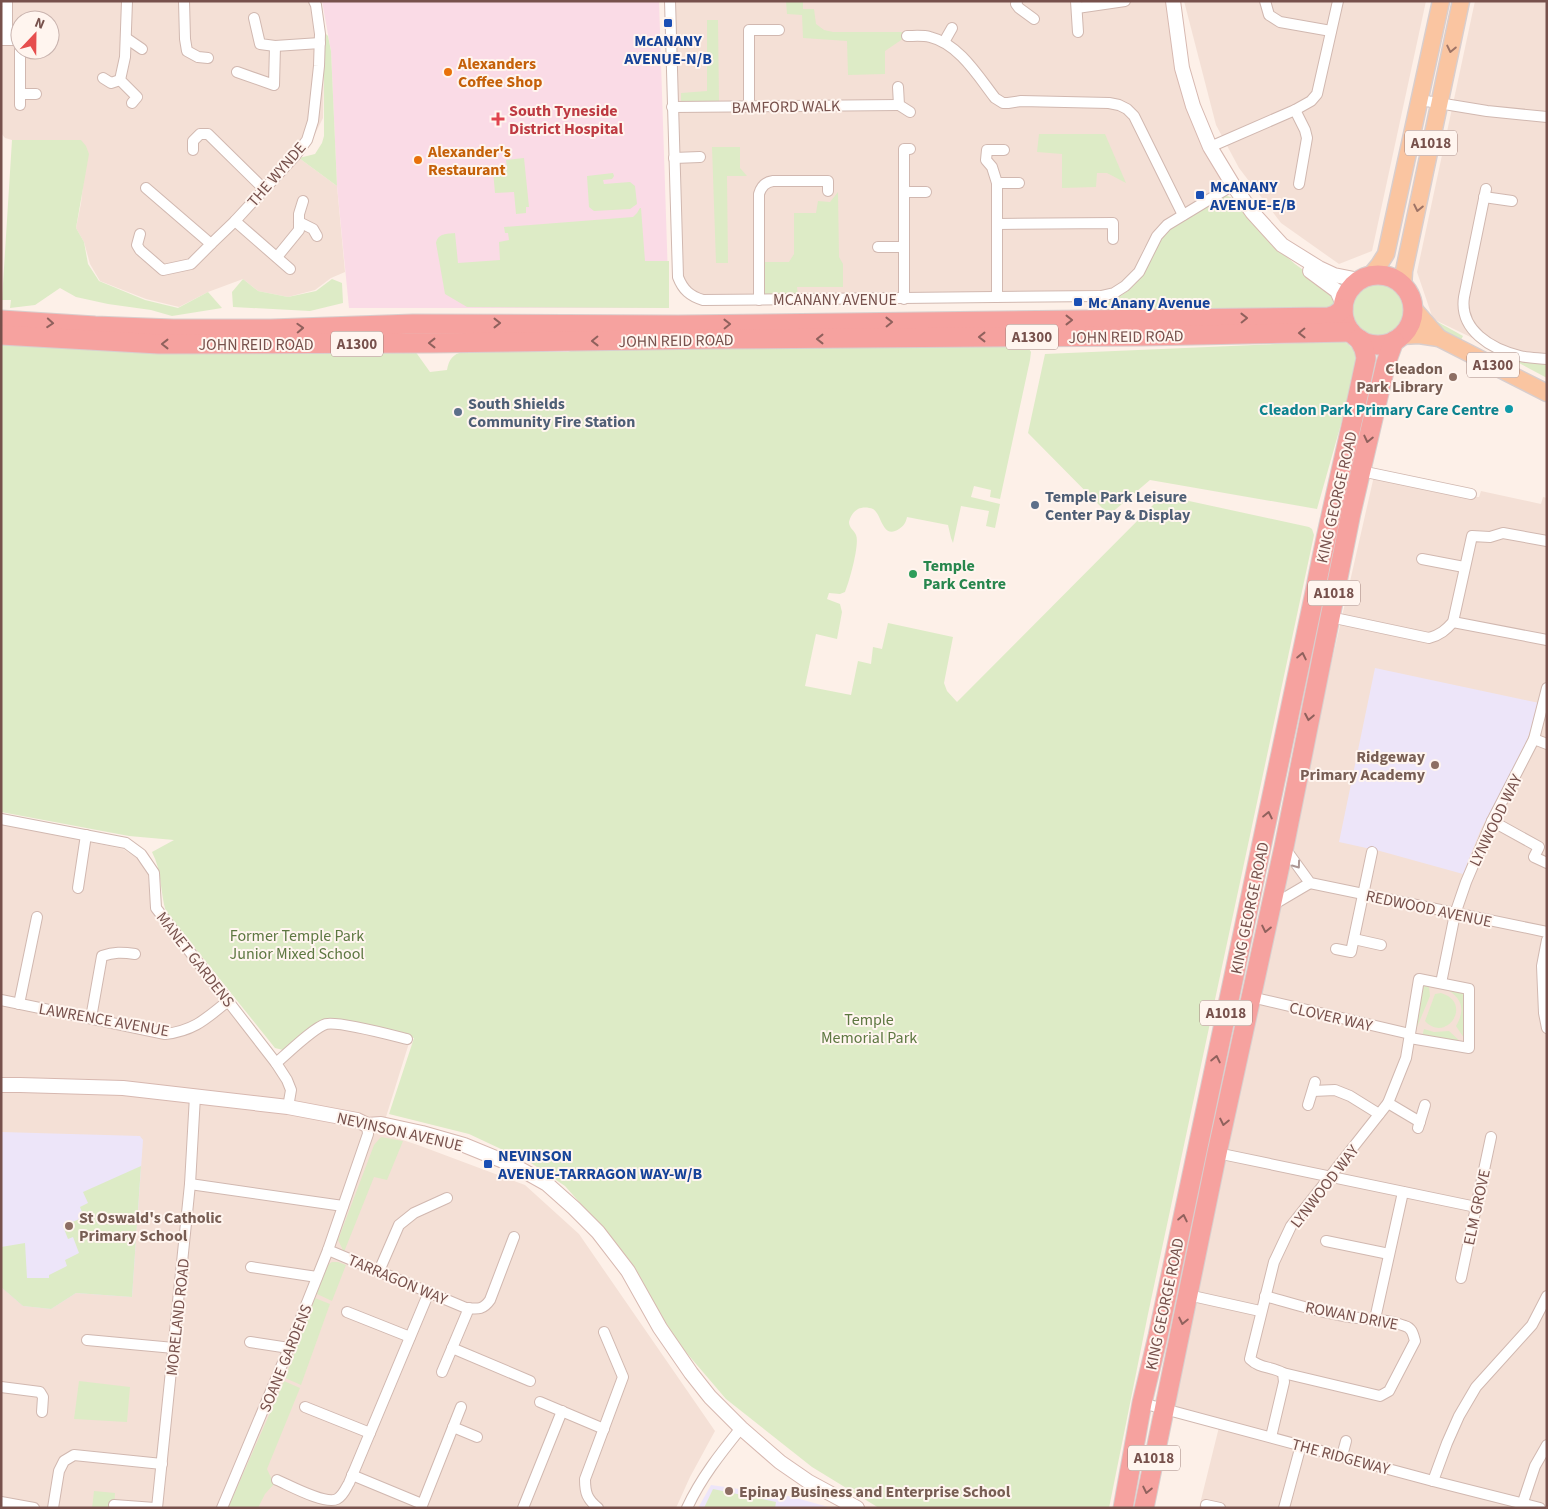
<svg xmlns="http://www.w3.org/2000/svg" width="1548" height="1509" font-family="'Source Sans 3',sans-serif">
  <rect width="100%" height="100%" fill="#fdf0e8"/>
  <g fill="#f4e0d6" fill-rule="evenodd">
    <path d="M1 1H318L324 67 323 118 311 142 299 158 337 186 345 272 331 278 315 290 288 297 258 291 243 279 208 292 179 307 146 299 100 281 90 264 84 242 76 228 81 203 84 177 81 140H12L5 138 1 133ZM20 20H50V50H20Z"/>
    <path d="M675 1H1167L1201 140 1225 188 1162 223 1144 248 1134 272 1114 288 1086 293 706 297 691 293 681 277Z"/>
    <path d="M1184 1H1426L1372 251 1339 264 1281 223 1239 168 1216 125Z"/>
    <path d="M1475 1H1547V356H1510L1433 319 1417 272Z"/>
    <path d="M1374 476 1457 496 1479 497 1481 491 1541 504 1543 497 1547 498V1508H1199L1221 1419 1174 1406 1223 1165 1290 845Z"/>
    <path d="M1 824 123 849 140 860 148 874 151 911 270 1062 328 1024 409 1043 381 1133 418 1145 525 1185 579 1234 715 1431 690 1477 676 1508H1Z"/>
  </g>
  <g fill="#ede5f9">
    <path d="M1375 668 1539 703 1533 724 1523 750 1481 829 1463 874 1380 851 1339 842Z"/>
    <path d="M1 1132 140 1136 143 1140 132 1297 76 1293 51 1309 23 1306 1 1287Z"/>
    <path d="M711 1485 789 1496 832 1508H698Z"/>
  </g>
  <path fill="#fadbe6" d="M322 1H659L669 308H349L337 186 331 51Z"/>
  <g fill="#ddebc6">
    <path d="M786 1H803V9H814L816 24 824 30 833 32H907V36L885 51V74L848 75 847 41 803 38 802 15 787 14Z"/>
    <path d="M707 20H718L719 102 681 103V93L707 91Z"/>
    <path d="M324 32 328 36 331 51 337 186 299 158 315 154 322 143 324 136Z"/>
    <path d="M1039 134H1105L1126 183 1107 173H1097L1096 187 1062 188V154L1037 152Z"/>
    <path d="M12 140H81L86 146 89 154 76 228 84 242 88 264 99 281 145 300 178 308 208 292 222 308 172 316 151 310 108 304 76 297 60 288 35 305 10 308 11 300H2Z"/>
    <path d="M712 147H740V168L747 176H727L728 263H716Z"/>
    <path d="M524 158 529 207H526V213L516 214 514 192 495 193 493 171 507 169 506 160Z"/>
    <path d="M613 173 614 176 612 179 603 180 604 184 630 182 635 186 637 204 630 209 594 211 589 207 587 176Z"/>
    <path d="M838 192 839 257 843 264V287H797L798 296H764V262H789L794 254V213H816L818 201 830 202Z"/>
    <path d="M1225 195 1235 199 1279 250 1295 264 1318 281 1335 299 1332 306 1324 308 1104 312V301C1111 301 1116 298 1122 295 1151 277 1150 246 1173 226Z"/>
    <path d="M640 208H641L645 261H669V308L467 307 445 294 436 243C438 233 447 234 455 233L458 263 500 260 499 242 509 240 508 233H505L504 227 633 217 637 213Z"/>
    <path d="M243 279 258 291 288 297 316 291 332 279 342 283 343 303 310 311 233 307 232 292Z"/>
    <circle cx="1378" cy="309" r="27"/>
    <path d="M1436 321 1463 336 1460 342 1433 324Z"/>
    <path d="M1 341 415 351 430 372 447 370C449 359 453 354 463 352L519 350 535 352H568L588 345 1027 346 1031 352 1030 360 1000 499 990 497 991 490 974 486 971 497 1000 504 995 528 986 526 989 511 961 506 953 543 951 538 948 525 907 517C906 522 904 526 899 529 882 540 882 514 873 509 868 507 862 507 858 509 853 512 850 517 849 522 849 528 854 530 856 535 860 544 849 583 845 592L840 594 829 593 827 599 840 604 842 612 837 639 816 634 805 686 851 695 858 661 871 664 873 647 882 649 888 623 953 637 944 683 947 691 957 702 1160 498 1166 496 1309 527 1312 529 1314 535 1148 1314 1109 1508H879L812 1467 726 1399 679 1344 618 1246 565 1186 531 1163 469 1134 389 1114 414 1038 340 1021 304 1033 283 1050 275 1048 166 912C160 892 162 871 152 852L174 840 129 836 1 812Z"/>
    <path d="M1344 341 1357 352 1356 371 1317 509 1150 480 1109 515 1028 433 1045 354Z"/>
    <path d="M1506 356 1547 363V378Z"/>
    <path d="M1424 986H1429L1430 996 1415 1032 1421 987Z"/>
    <path d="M1444 988 1467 990 1466 1041 1456 1026C1466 1009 1462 997 1444 988Z"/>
    <path d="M1441 993C1474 1003 1446 1044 1425 1021L1435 994Z"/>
    <path d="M1424 1029 1434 1032 1449 1031 1464 1045 1422 1037Z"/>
    <path d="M381 1137 403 1141 387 1180 374 1177 344 1252 338 1240 374 1145Z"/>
    <path d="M141 1166 132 1297 76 1293 51 1309 23 1306 1 1287V1247L25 1243 27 1278H49V1275L67 1266 65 1260 79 1253 73 1237 68 1239 63 1226 84 1217 80 1207 88 1203 83 1192Z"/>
    <path d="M332 1262H338L346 1265 332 1301 317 1294C320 1283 321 1268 332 1262Z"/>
    <path d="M315 1298 330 1304 301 1385 285 1378Z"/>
    <path d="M79 1381 130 1387 127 1422 74 1419Z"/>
    <path d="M284 1381 300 1388 267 1469 274 1484 265 1494 258 1508H228Z"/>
    <path d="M713 1489 776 1502 775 1508H704Z"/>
    <path d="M94 1491 115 1493 114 1508H92Z"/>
  </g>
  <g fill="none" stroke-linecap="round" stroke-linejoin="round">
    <g stroke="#d1b8b0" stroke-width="12">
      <g id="street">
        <path d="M1 1 7 2V39"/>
        <path d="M127 1 125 57 120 80 137 97 132 103"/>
        <path d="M184 1 185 39 187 51 198 57 208 58"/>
        <path d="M670 1 678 277C683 290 690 296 703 300L1101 296 1114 293 1125 286 1139 272 1157 236 1167 225 1233 185"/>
        <path d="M1017 1 1016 4 1019 8 1034 19"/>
        <path d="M1076 1 1078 32"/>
        <path d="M1265 1 1269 15 1280 22 1331 31"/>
        <path d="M1077 8 1125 1"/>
        <path d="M254 18 260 44 275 46 320 43"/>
        <path d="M907 36C914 36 923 35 930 37 959 44 978 76 995 98L1003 103H1008L1021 101 1109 103 1119 105 1127 109 1134 116 1183 215"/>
        <path d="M126 38 142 49"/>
        <path d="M2 40H20"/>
        <path d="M944 42 952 28"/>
        <path d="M237 72 274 85 275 46"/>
        <path d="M103 78 111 83 120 80"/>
        <path d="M898 87 899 105 910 112"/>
        <path d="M20 94H36"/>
        <path d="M1420 100 1487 111 1547 117"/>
        <path d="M20 105V50"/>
        <path d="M672 107 899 105"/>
        <path d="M749 107V30H779"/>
        <path d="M1295 110 1305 130 1307 138 1299 184"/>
        <path d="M1210 147 1295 110 1311 101 1317 94 1338 1"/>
        <path d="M193 150V141L200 134H208L264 189"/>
        <path d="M674 158 700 157"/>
        <path d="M997 183H1019"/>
        <path d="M1486 189 1464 297C1459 330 1491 349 1520 356 1528 358 1538 358 1547 359"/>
        <path d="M904 192H926"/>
        <path d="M1484 197 1512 201"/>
        <path d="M235 221 290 269"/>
        <path d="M299 222 313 229 317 236"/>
        <path d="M997 224 1113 223V239"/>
        <path d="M140 234 137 245 140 250 163 270 191 264 211 244 146 188"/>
        <path d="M211 244 235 221 295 156 307 140 313 121 319 66 320 34 316 5 314 1"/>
        <path d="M878 247H904"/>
        <path d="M277 257 299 230V214L303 201"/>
        <path d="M997 297V183L992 167 986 160 987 150H1004"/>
        <path d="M904 299V149H910"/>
        <path d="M759 300V194C761 187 765 182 773 181H828V191"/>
        <path d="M1361 471 1471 494"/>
        <path d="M1422 559 1464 567"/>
        <path d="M1330 617 1429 638C1440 635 1446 630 1453 622L1472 536 1490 537 1503 533 1547 541"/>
        <path d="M1453 622 1547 640"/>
        <path d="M1534 739 1547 744"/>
        <path d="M1 819 126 843 141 854 154 873 156 908 276 1063 287 1080 291 1090 288 1107"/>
        <path d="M1492 821 1539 847 1534 857 1547 863"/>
        <path d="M1284 847 1310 883 1547 932"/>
        <path d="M78 888 86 835"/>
        <path d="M1271 906 1310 883"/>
        <path d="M1354 939 1381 945"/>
        <path d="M1547 940 1542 966 1544 1013 1547 1028"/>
        <path d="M1336 949 1351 952 1372 852"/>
        <path d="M1441 983 1455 914 1466 882 1492 821 1534 739 1547 688"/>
        <path d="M1251 997 1410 1034"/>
        <path d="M1 1000 165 1034C194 1031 207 1018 228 1001"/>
        <path d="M19 1004 37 917"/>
        <path d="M91 1018 102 956C114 952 122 952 135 954"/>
        <path d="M276 1063C287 1054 313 1028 326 1024 339 1021 391 1035 407 1039"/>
        <path d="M1313 1091 1335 1090 1350 1096 1379 1114"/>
        <path d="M1388 1103 1420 1122"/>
        <path d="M1308 1105 1315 1082"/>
        <path d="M1418 1128 1425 1105"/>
        <path d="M1217 1153 1476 1207"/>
        <path d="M190 1184 343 1206"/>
        <path d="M1326 1241 1389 1254"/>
        <path d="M328 1250 466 1308C478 1309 483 1310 490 1300L514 1237"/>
        <path d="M251 1267 317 1277"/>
        <path d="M379 1271 399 1225 414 1213 447 1198"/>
        <path d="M1461 1278 1491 1137"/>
        <path d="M1188 1295 1260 1311"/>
        <path d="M1265 1296C1291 1303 1317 1312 1344 1316 1364 1320 1386 1318 1405 1326 1412 1328 1413 1334 1415 1341L1389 1391 1380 1396 1283 1373"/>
        <path d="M347 1312 410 1337"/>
        <path d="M1375 1319 1403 1192"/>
        <path d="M87 1340 174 1348"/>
        <path d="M250 1342 289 1348"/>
        <path d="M452 1348 530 1381"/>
        <path d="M442 1372 469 1308"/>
        <path d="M1 1387 40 1392 43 1397 42 1412"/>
        <path d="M540 1402 604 1429"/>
        <path d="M1142 1403 1433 1481 1540 1508"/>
        <path d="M305 1407 370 1433"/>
        <path d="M453 1427 477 1437"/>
        <path d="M1271 1437 1284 1382 1283 1373C1271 1366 1260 1369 1250 1359L1274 1262 1291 1226 1388 1103 1406 1058 1419 979 1469 989V1048L1410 1038"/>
        <path d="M1342 1456 1346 1441"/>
        <path d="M352 1475 422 1504"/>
        <path d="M277 1480C289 1485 325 1505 337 1499 343 1496 346 1488 349 1483L429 1292"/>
        <path d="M1433 1481 1447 1443 1459 1416 1476 1387 1532 1325 1547 1296"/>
        <path d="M1 1502 34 1508"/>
        <path d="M114 1505 155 1508"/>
        <path d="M1206 1505 1220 1508"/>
        <path d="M53 1508 59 1471 64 1461 74 1455 162 1464"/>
        <path d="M157 1508 190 1184 195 1096"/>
        <path d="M222 1508 289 1348 328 1250 368 1134 367 1125"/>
        <path d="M421 1508 461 1407"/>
        <path d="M523 1508 562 1411"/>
        <path d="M598 1508C587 1499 585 1493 585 1479L623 1377 604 1332"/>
        <path d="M687 1508C701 1478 720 1454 741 1428"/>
        <path d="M1284 1508 1301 1445"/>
        <path d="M1521 1508 1535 1466 1547 1445"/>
      </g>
    </g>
    <g stroke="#d7b8b0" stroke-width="16">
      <g id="secondary">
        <path d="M1173 1 1182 68 1193 106 1210 147 1233 185 1252 212 1282 245 1319 268 1334 275 1359 280"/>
        <path d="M1310 271 1337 291 1343 304"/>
        <path d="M1 1085H20L123 1088 288 1107 357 1120 367 1125 381 1124 422 1133 464 1145 513 1165 547 1184 574 1208 598 1232 628 1271 660 1328 691 1373 710 1397 741 1428 780 1462 809 1482 857 1508"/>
      </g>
    </g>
    <g stroke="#d9cecd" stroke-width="19">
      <g id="primary">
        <path d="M1370 276 1379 265 1386 254 1441 1"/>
        <path d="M1403 286 1404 271 1461 1"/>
        <path d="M1413 308 1439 338"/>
        <path d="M1401 336 1419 335 1439 338 1547 393"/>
      </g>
    </g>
    <g stroke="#d9cecd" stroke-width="21">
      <g id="highway">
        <circle cx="1378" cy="310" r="35"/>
        <path d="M1 320 95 326 173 329H271L413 324 678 325 1329 317 1335 315 1343 309"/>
        <path d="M1 335 159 344 431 343 713 339 1143 336 1351 332"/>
        <path d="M1123 1508 1142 1403 1158 1336 1315 592C1330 513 1350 436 1366 358L1364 349 1359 339"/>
        <path d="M1144 1508 1217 1153 1284 847 1351 513 1386 363 1394 341"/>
      </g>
    </g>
    <use href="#street" stroke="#fff" stroke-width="10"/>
    <use href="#secondary" stroke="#fff" stroke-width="14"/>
    <use href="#primary" stroke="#fac5a1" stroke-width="16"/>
    <use href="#highway" stroke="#f6a29f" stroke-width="19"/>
  </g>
  <defs><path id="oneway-chevron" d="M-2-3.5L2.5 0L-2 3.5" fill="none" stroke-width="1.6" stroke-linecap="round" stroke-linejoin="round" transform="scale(1.25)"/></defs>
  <g stroke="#9e7466">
    <use href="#oneway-chevron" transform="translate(1451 49) rotate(102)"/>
    <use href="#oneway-chevron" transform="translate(1418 208) rotate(102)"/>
  </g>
  <g stroke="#90615d">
    <use href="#oneway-chevron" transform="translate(1244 318) rotate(-1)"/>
    <use href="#oneway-chevron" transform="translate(1069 320)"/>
    <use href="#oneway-chevron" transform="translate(889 322) rotate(-1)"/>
    <use href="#oneway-chevron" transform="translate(50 323) rotate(4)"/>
    <use href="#oneway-chevron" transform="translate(497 323)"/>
    <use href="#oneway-chevron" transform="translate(727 324) rotate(-1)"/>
    <use href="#oneway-chevron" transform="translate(300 328) rotate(-2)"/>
    <use href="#oneway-chevron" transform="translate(1302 333) rotate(179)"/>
    <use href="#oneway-chevron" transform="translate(982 337) rotate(180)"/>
    <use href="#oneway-chevron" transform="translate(820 339) rotate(180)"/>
    <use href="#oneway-chevron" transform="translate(595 341) rotate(179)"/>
    <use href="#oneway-chevron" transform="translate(432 343) rotate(180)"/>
    <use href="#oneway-chevron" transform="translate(165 344) rotate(-180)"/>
    <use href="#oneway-chevron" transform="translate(1368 439) rotate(103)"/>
    <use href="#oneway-chevron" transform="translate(1302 656) rotate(-78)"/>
    <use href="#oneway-chevron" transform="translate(1309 717) rotate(101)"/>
    <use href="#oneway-chevron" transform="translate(1268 815) rotate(-78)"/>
    <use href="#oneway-chevron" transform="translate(1266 929) rotate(102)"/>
    <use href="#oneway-chevron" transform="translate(1216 1059) rotate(-78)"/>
    <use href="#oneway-chevron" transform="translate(1224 1122) rotate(102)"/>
    <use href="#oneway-chevron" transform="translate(1183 1218) rotate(-78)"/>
    <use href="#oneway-chevron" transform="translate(1183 1321) rotate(102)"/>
    <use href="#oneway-chevron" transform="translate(1147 1490) rotate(102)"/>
  </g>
  <use stroke="#ad9794" href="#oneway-chevron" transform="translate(1297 865) rotate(54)"/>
  <g fill="#1a4fb4" stroke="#fff5ef" stroke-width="2">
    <rect x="663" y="18" width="10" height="10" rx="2.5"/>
    <rect x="1195" y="190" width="10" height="10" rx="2.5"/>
    <rect x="1073" y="297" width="10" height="10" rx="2.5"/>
    <rect x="483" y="1159" width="10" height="10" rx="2.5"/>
  </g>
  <g fill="#e8710a" stroke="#fff5ef" stroke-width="2">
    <circle cx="448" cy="72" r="5"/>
    <circle cx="418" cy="160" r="5"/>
  </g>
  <path fill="#e0444e" stroke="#fff5ef" stroke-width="2" d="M495.5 111.5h5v5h5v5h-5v5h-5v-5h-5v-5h5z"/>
  <g fill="#8d6e63" stroke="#fff5ef" stroke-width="2">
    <circle cx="1453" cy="377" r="5"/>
    <circle cx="1435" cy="765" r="5"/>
    <circle cx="69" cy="1226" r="5"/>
    <circle cx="729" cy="1491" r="5"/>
  </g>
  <circle fill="#0f9aa8" stroke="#fff5ef" stroke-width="2" cx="1509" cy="409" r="5"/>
  <g fill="#5c6f8a" stroke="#fff5ef" stroke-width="2">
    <circle cx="458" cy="412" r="5"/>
    <circle cx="1035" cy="505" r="5"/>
  </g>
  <circle fill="#2e9e5b" stroke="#fff5ef" stroke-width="2" cx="913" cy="574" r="5"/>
  <g text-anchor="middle" stroke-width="4" stroke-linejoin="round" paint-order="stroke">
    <g fill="#fff5ef" stroke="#a0827d" stroke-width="1">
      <rect x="1405" y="130.5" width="52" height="25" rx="4"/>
      <rect x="1006" y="324.5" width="52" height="25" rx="4"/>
      <rect x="331" y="331.5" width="52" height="25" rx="4"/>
      <rect x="1467" y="352.5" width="52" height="25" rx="4"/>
      <rect x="1308" y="580.5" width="52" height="25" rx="4"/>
      <rect x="1200" y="1000.5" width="52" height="25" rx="4"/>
      <rect x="1128" y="1445.5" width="52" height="25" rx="4"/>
    </g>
    <g font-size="15" font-weight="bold" fill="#77514c">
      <text x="1431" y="148">A1018</text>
      <text x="1032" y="342">A1300</text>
      <text x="357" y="349">A1300</text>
      <text x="1493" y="370">A1300</text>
      <text x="1334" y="598">A1018</text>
      <text x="1226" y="1018">A1018</text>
      <text x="1154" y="1463">A1018</text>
    </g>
    <g font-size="16" font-weight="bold" fill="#164399" stroke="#fff5ef" text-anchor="start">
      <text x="668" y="46" text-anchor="middle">McANANY<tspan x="668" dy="18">AVENUE-N/B</tspan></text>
      <text x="1210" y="192">McANANY<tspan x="1210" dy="18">AVENUE-E/B</tspan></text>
      <text x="1088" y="308">Mc Anany Avenue</text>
      <text x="498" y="1161">NEVINSON<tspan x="498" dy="18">AVENUE-TARRAGON WAY-W/B</tspan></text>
    </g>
    <g font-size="16" font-weight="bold" fill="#c56008" stroke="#fff5ef" text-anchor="start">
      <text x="458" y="69">Alexanders<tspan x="458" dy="18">Coffee Shop</tspan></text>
      <text x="428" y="157">Alexander's<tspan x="428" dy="18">Restaurant</tspan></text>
    </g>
    <g font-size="16" fill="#77514c" stroke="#fff5ef">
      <text transform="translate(786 106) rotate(-1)" y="6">BAMFORD WALK</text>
      <text transform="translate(276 174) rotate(-49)" y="6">THE WYNDE</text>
      <text x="835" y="305">MCANANY AVENUE</text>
      <text transform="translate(1126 336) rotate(-1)" y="6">JOHN REID ROAD</text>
      <text transform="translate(676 340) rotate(-1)" y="6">JOHN REID ROAD</text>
      <text x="256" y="350">JOHN REID ROAD</text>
      <text transform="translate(1336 497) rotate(-77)" y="6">KING GEORGE ROAD</text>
      <text transform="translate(1495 820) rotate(-64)" y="6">LYNWOOD WAY</text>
      <text transform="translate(1249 908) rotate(-78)" y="6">KING GEORGE ROAD</text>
      <text transform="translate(1429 908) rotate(12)" y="6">REDWOOD AVENUE</text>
      <text transform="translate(196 959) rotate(52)" y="6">MANET GARDENS</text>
      <text transform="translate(1331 1016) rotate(13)" y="6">CLOVER WAY</text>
      <text transform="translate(104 1019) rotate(10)" y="6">LAWRENCE AVENUE</text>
      <text transform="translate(400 1131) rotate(13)" y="6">NEVINSON AVENUE</text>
      <text transform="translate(1324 1186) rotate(-52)" y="6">LYNWOOD WAY</text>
      <text transform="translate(1476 1207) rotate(-78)" y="6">ELM GROVE</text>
      <text transform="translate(398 1279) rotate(23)" y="6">TARRAGON WAY</text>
      <text transform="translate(1164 1304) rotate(-78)" y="6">KING GEORGE ROAD</text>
      <text transform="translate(1352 1315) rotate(11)" y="6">ROWAN DRIVE</text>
      <text transform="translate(177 1317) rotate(-84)" y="6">MORELAND ROAD</text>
      <text transform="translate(285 1358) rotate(-68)" y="6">SOANE GARDENS</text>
      <text transform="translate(1341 1456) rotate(15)" y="6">THE RIDGEWAY</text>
    </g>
    <g font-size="16" font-weight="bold" fill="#be3a42" stroke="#fff5ef" text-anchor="start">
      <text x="509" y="116">South Tyneside<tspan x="509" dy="18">District Hospital</tspan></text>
    </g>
    <g font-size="16" font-weight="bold" fill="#785e54" stroke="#fff5ef" text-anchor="end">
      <text x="1443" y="374">Cleadon<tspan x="1443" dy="18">Park Library</tspan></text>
      <text x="1425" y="762">Ridgeway<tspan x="1425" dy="18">Primary Academy</tspan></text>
      <text x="79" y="1223" text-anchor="start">St Oswald's Catholic<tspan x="79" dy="18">Primary School</tspan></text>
      <text x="739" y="1497" text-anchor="start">Epinay Business and Enterprise School</text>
    </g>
    <g font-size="16" font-weight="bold" fill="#4e5e75" stroke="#fff5ef" text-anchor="start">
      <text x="468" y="409">South Shields<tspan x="468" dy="18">Community Fire Station</tspan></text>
      <text x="1045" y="502">Temple Park Leisure<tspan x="1045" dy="18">Center Pay &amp; Display</tspan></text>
    </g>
    <g font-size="16" font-weight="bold" fill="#0d838f" stroke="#fff5ef" text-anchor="end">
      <text x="1499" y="415">Cleadon Park Primary Care Centre</text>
    </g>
    <g font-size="16" font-weight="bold" fill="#27864d" stroke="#fff5ef" text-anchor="start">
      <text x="923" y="571">Temple<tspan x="923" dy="18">Park Centre</tspan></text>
    </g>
    <g font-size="16" fill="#5d7741" stroke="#fff5ef">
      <text x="297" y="941">Former Temple Park<tspan x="297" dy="18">Junior Mixed School</tspan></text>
      <text x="869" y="1025">Temple<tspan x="869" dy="18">Memorial Park</tspan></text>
    </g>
  </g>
  <rect width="1548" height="1509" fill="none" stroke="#77514c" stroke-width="5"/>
  <g transform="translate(35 35) rotate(22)"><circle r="24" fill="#fff5ef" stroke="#c9b3ae"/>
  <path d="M0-4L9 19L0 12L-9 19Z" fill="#e64e4e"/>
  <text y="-8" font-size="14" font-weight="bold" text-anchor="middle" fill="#77514c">N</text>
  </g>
</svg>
